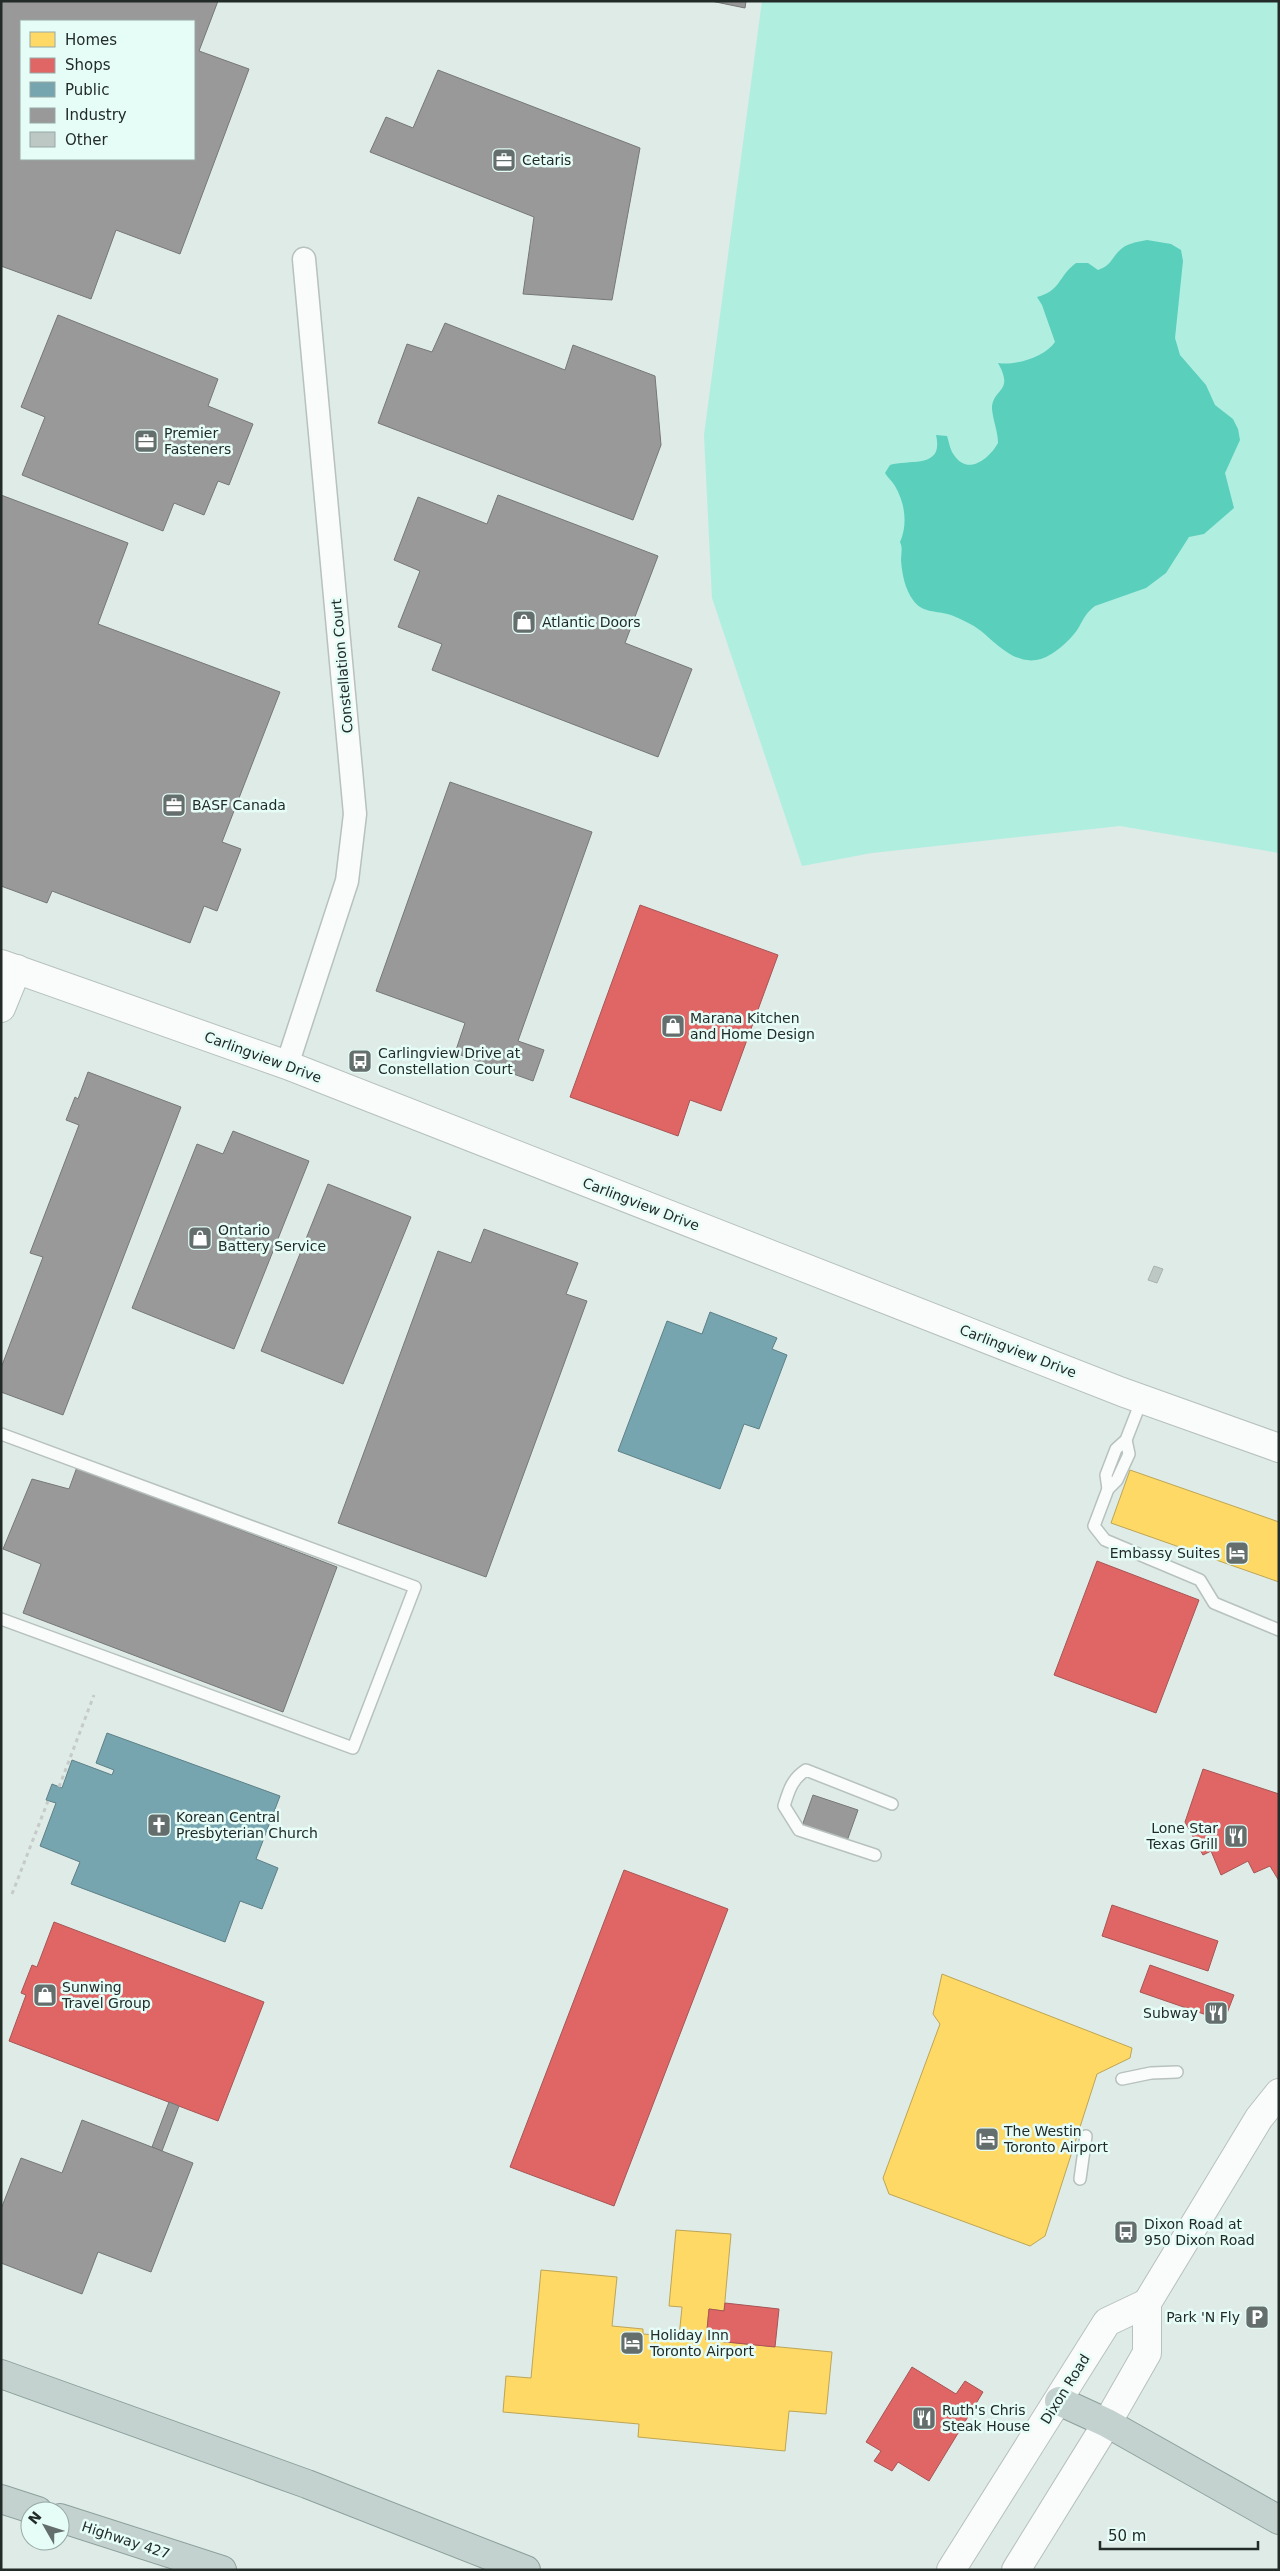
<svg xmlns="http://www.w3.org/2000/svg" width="1280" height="2571" font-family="'DejaVu Sans',sans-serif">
  <rect width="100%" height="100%" fill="#deebe7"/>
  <path fill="#b0eee0" d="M762 1H1279V853L1120 826 872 853 802 866 712 598 704 435Z"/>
  <path fill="#5acfbc" d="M1147 240 1171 244 1181 250 1183 261 1175 338 1180 355 1206 385 1215 405 1233 419 1238 429 1240 440 1225 473 1234 508 1204 534 1189 537 1166 573 1146 588 1095 606C1086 613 1084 618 1079 627 1072 639 1054 655 1041 659 1016 666 998 645 981 631 972 624 961 619 951 615 936 610 923 614 913 600 905 589 902 574 901 560 901 554 903 548 900 542 908 524 905 503 895 486 892 481 888 478 885 473L890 465C911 459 944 469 936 435L947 436C949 442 950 450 954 455 968 476 989 459 998 443 998 432 993 420 992 409 992 388 1015 393 998 363 1015 366 1045 357 1055 342L1042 305 1037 297C1061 291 1058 276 1076 263H1088L1098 270C1110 266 1110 261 1118 252 1126 243 1137 242 1147 240Z"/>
  <g fill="#ffd966" stroke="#bda554">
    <path d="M1130 1470 1279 1522V1582L1111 1523Z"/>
    <path d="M942 1974 1132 2048 1130 2058 1097 2074 1045 2236 1030 2246 889 2194 883 2178 940 2024 933 2014Z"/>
    <path d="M676 2230 731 2234 724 2311 709 2309 706 2340 832 2352 826 2414 789 2411 785 2451 638 2437 639 2424 503 2412 506 2376 531 2378 541 2270 617 2277 612 2326 643 2329V2334L679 2337 682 2307 669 2306Z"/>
  </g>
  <g fill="#e06666" stroke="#a75454">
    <path d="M640 905 778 955 721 1111 690 1100 678 1136 570 1097Z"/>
    <path d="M1097 1561 1199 1600 1156 1713 1054 1675Z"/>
    <path d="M1203 1769 1279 1794V1881L1270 1866 1254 1873 1248 1861 1221 1875 1211 1851 1203 1855 1185 1822Z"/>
    <path d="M624 1870 728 1909 614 2206 510 2167Z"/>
    <path d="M1112 1905 1218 1941 1208 1971 1102 1936Z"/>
    <path d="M54 1922 264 2002 218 2121 9 2041 26 1995 21 1993 32 1965 37 1967Z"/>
    <path d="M1150 1965 1234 1995 1224 2021 1140 1992Z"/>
    <path d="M725 2303 779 2309 775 2347 706 2340 709 2309 724 2311Z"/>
    <path d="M912 2367 956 2394 965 2381 983 2392 929 2481 898 2462 892 2471 874 2461 881 2451 866 2442Z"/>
  </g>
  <g fill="#76a5af" stroke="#5d8087">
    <path d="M710 1312 777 1338 772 1349 787 1355 759 1429 744 1424 720 1489 618 1451 667 1321 702 1334Z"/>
    <path d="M107 1733 280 1796 256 1859 278 1868 262 1909 240 1901 225 1942 71 1884 80 1862 40 1846 56 1803 46 1800 52 1784 62 1788 72 1760 112 1775 114 1770 96 1763Z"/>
  </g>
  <g fill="#999" stroke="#767877" fill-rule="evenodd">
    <path d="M1 1H218L199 51 249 69 180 254 116 230 91 299 1 266ZM21 21H194V159H21Z"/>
    <path d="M711 1H746L745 8Z"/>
    <path d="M438 70 640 148 612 300 523 294 534 217 370 152 386 117 413 128Z"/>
    <path d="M58 315 218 379 208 406 253 424 229 485 218 481 204 515 174 503 163 531 22 475 45 417 21 407Z"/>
    <path d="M445 323 565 370 573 345 655 376 661 445 633 520 378 423 407 344 432 352Z"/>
    <path d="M1 495 128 543 98 624 280 692 222 842 241 849 217 911 204 906 190 943 52 891 47 903 1 886Z"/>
    <path d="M498 495 658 556 625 643 692 669 658 757 432 670 442 644 398 627 420 571 394 560 418 497 487 524Z"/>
    <path d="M450 782 592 832 518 1041 544 1050 533 1081 455 1053 465 1023 376 991Z"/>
    <path d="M88 1072 181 1107 63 1415 1 1392V1368L43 1257 30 1253 79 1125 66 1120 75 1097 78 1099Z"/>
    <path d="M233 1131 309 1161 234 1349 132 1308 197 1144 223 1154Z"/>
    <path d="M328 1184 411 1217 343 1384 261 1351Z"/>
    <path d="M484 1229 578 1263 566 1294 587 1301 486 1577 338 1523 438 1251 471 1263Z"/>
    <path d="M77 1467 337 1567 283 1712 23 1613 41 1564 3 1549 32 1479 69 1489Z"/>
    <path d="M813 1795 858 1810 847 1841 802 1826Z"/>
    <path d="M169 2102 179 2106 162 2151 152 2147Z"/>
    <path d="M82 2120 193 2163 151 2272 98 2252 82 2294 1 2263V2209L21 2158 62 2173Z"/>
  </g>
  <path fill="#bdc7c4" stroke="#a9b2af" d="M1154 1266 1163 1269 1157 1283 1148 1280Z"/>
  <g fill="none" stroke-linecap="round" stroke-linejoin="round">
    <g stroke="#b7c1be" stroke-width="14">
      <g id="service">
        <path d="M1 1434 415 1587 353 1748 1 1619"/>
        <path d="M1126 1440 1129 1454 1117 1480 1108 1489 1094 1526 1105 1540 1200 1580 1214 1603 1279 1630"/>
        <path d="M1108 1489 1106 1475 1116 1449 1126 1440 1142 1399"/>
        <path d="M875 1855 799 1830 784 1806C789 1790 792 1779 806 1770L892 1804"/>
        <path d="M1122 2079 1151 2073 1177 2072"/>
        <path d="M1080 2179 1086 2136"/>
      </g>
    </g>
    <g stroke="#b7c1be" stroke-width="25">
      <path id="minor" d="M287 1065 347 881 355 814 304 259"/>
    </g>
    <g stroke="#b7c1be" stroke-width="30">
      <path id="tertiary" d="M1 1008 17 969"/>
    </g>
    <g stroke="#b7c1be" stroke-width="30">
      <g id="secondary">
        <path d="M1 964 287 1065 1122 1392 1279 1448"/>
        <path d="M951 2570 1107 2322 1147 2303"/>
        <path d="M1016 2570 1107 2423 1147 2353V2303L1259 2118 1279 2093"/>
      </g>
    </g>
    <g stroke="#8da09c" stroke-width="30">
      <g id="motorway">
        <path d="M1 2374 307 2484 526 2570"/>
        <path d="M1059 2401 1107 2423 1279 2520"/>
        <path d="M1 2499 38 2511"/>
        <path d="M60 2518 222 2570"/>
      </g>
    </g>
    <g stroke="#c6cbc9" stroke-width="3" stroke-dasharray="4 4" stroke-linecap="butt">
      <path d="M59 1787 94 1695"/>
      <path d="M12 1894 48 1801"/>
    </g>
    <use href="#service" stroke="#fafcfb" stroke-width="11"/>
    <use href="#minor" stroke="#fafcfb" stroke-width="22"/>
    <use href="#tertiary" stroke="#fafcfb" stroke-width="28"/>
    <use href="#secondary" stroke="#fafcfb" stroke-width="28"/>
    <use href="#motorway" stroke="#c4d2cf" stroke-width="28"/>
  </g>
  <defs>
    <g id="office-square" transform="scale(1.25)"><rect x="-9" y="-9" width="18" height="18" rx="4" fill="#646e6c" stroke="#e6fdf7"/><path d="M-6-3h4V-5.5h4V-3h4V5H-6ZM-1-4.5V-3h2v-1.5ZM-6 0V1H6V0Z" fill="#fff"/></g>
    <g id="shop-square" transform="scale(1.25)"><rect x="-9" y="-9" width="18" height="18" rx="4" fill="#646e6c" stroke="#e6fdf7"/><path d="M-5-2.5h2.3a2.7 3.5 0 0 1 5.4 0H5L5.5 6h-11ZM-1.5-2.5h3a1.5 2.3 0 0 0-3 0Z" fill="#fff"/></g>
    <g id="bus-square" transform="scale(1.25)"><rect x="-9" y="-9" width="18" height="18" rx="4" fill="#646e6c" stroke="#e6fdf7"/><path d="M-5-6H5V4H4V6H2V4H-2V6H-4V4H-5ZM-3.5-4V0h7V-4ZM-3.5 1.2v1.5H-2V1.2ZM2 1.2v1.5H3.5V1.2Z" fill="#fff"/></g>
    <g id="hotel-square" transform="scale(1.25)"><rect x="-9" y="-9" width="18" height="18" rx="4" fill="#646e6c" stroke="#e6fdf7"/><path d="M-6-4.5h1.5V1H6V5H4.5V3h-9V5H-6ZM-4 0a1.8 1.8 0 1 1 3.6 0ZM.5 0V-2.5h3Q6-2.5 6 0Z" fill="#fff"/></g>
    <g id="church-square" transform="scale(1.25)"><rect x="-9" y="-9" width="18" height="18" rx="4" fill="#646e6c" stroke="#e6fdf7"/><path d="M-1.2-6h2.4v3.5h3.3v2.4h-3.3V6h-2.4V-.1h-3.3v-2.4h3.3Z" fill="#fff"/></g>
    <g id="restaurant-square" transform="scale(1.25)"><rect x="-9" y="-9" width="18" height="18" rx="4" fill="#646e6c" stroke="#e6fdf7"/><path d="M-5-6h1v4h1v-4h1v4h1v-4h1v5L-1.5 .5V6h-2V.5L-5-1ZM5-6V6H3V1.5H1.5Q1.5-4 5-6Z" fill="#fff"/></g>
    <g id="parking-square" transform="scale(1.25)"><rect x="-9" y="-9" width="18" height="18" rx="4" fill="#646e6c" stroke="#e6fdf7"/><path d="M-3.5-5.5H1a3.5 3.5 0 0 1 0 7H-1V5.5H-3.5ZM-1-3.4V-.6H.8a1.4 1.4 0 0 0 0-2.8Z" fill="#fff"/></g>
  </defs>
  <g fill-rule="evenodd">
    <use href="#office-square" x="504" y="160"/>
    <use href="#office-square" x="146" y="441"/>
    <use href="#shop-square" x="524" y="622"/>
    <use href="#office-square" x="174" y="805"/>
    <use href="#shop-square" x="673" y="1026"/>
    <use href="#bus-square" x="360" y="1061"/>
    <use href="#shop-square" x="200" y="1238"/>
    <use href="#hotel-square" x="1237" y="1553"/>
    <use href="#church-square" x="159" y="1825"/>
    <use href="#restaurant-square" x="1236" y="1836"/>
    <use href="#shop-square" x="45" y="1995"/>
    <use href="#restaurant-square" x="1216" y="2013"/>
    <use href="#hotel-square" x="987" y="2139"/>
    <use href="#bus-square" x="1126" y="2232"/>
    <use href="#parking-square" x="1257" y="2317"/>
    <use href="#hotel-square" x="632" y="2343"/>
    <use href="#restaurant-square" x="924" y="2418"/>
  </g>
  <g text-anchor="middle" stroke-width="5" stroke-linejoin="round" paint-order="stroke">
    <g font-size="14" fill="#232b29" stroke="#e6fdf7" text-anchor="start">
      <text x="522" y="165">Cetaris</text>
      <text x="164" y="438">Premier<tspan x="164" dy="16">Fasteners</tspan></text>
      <text x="542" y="627">Atlantic Doors</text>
      <text x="192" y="810">BASF Canada</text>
      <text x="690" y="1023">Marana Kitchen<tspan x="690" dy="16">and Home Design</tspan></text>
      <text x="378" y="1058">Carlingview Drive at<tspan x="378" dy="16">Constellation Court</tspan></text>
      <text x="218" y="1235">Ontario<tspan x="218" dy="16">Battery Service</tspan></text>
      <text x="1220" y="1558" text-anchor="end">Embassy Suites</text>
      <text x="176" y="1822">Korean Central<tspan x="176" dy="16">Presbyterian Church</tspan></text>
      <text x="1218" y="1833" text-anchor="end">Lone Star<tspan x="1218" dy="16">Texas Grill</tspan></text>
      <text x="62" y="1992">Sunwing<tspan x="62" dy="16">Travel Group</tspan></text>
      <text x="1198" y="2018" text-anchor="end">Subway</text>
      <text x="1004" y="2136">The Westin<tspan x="1004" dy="16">Toronto Airport</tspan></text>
      <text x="1144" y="2229">Dixon Road at<tspan x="1144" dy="16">950 Dixon Road</tspan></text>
      <text x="1240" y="2322" text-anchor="end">Park 'N Fly</text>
      <text x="650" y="2340">Holiday Inn<tspan x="650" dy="16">Toronto Airport</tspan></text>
      <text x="942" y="2415">Ruth's Chris<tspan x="942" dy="16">Steak House</tspan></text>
    </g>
    <g font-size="14" fill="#232b29" stroke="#e6fdf7">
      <text transform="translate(342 666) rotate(-95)" y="5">Constellation Court</text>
      <text transform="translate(263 1057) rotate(20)" y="5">Carlingview Drive</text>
      <text transform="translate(641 1204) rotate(21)" y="5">Carlingview Drive</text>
      <text transform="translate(1018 1351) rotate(21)" y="5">Carlingview Drive</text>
      <text transform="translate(1065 2389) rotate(-58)" y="5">Dixon Road</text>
      <text transform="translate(126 2540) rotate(18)" y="5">Highway 427</text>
    </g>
  </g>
  <rect width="1280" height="2571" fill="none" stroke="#232b29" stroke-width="5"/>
  <rect x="20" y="20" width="175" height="140" fill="#e6fdf7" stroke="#98a9a5"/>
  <rect x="30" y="32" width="25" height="15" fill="#ffd966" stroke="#98a9a5"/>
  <text x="65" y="45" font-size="15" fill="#232b29">Homes</text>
  <rect x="30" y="58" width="25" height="15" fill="#e06666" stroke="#98a9a5"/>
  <text x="65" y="70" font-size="15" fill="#232b29">Shops</text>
  <rect x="30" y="82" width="25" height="15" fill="#76a5af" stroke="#98a9a5"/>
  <text x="65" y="95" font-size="15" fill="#232b29">Public</text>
  <rect x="30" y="108" width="25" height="15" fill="#999999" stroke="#98a9a5"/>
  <text x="65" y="120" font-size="15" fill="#232b29">Industry</text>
  <rect x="30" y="132" width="25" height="15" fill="#bdc7c4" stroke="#98a9a5"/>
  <text x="65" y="145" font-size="15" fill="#232b29">Other</text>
  <g transform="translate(45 2526) rotate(309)"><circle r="24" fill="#e6fdf7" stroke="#98a9a5"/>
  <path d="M0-4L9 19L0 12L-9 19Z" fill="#646e6c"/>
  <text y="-8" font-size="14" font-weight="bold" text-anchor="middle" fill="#232b29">N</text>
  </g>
  <path d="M1100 2541v8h158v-8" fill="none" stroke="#232b29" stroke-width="2.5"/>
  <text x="1108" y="2541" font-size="15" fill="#232b29" stroke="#e6fdf7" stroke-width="4" paint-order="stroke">50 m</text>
</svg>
